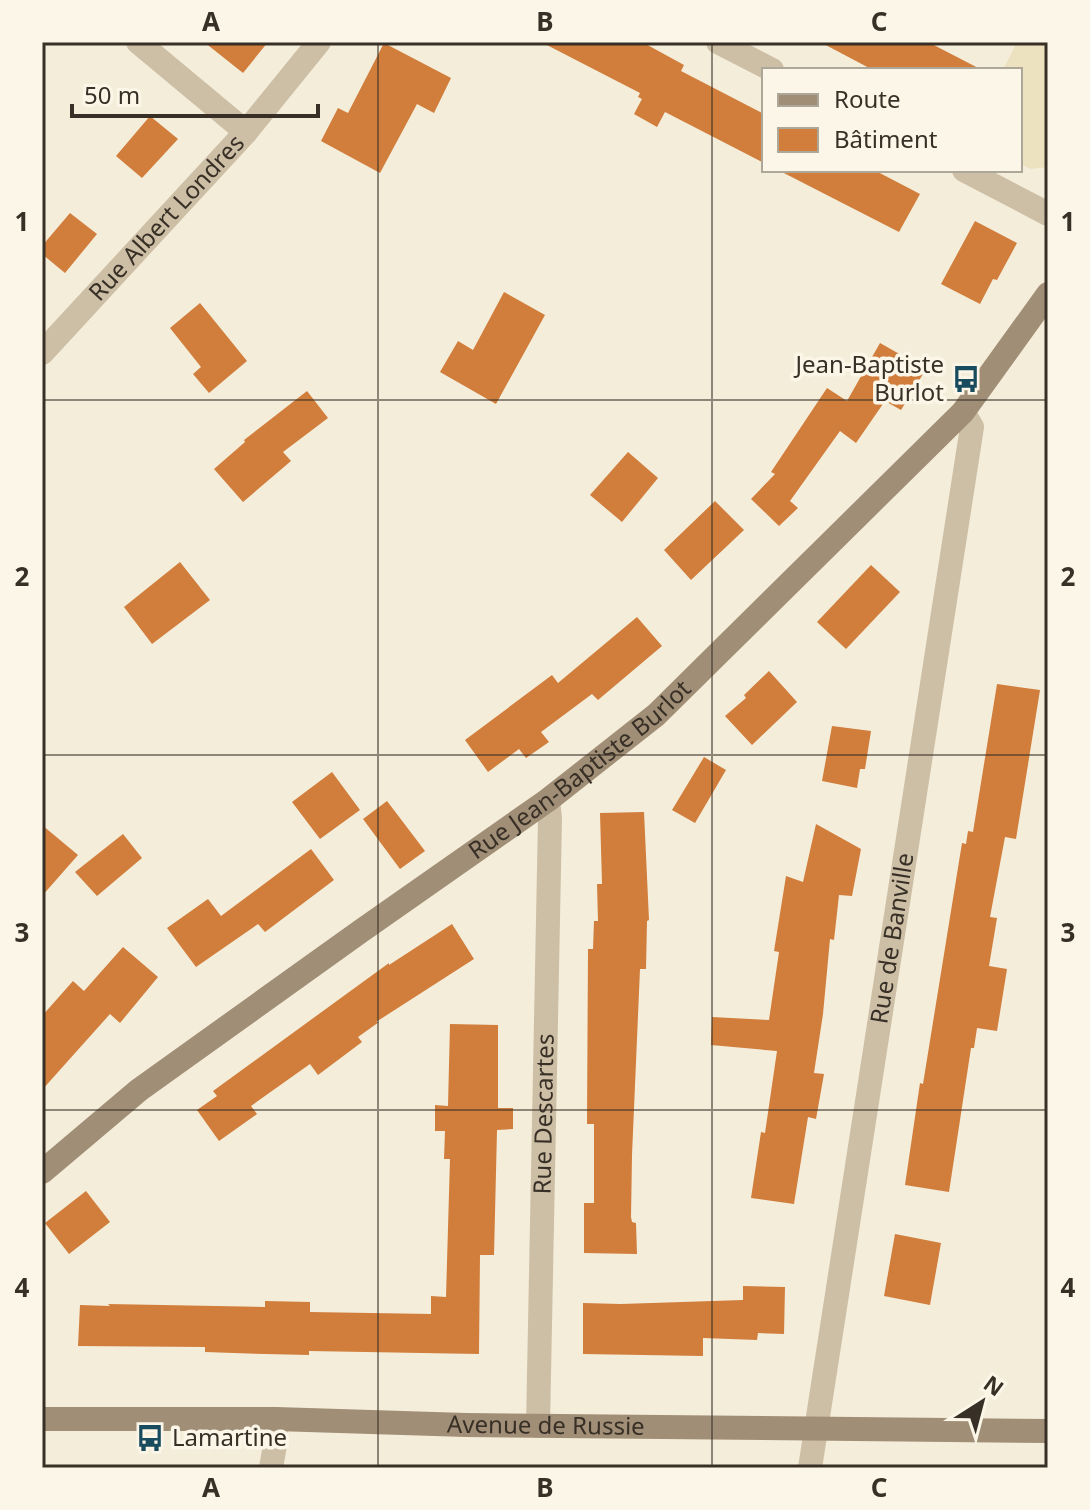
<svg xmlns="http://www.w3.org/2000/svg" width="1090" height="1510" font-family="'Noto Sans',sans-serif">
  <rect width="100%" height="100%" fill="#f4edda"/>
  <path fill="#ede2c0" d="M1017 42H1048V167L1031 169 1020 164V70H1003Z"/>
  <g fill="#d17d3b">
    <path d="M204 42H268L243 73Z"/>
    <path d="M541 42H642L684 65 681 71 764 114V163L665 112 657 127 634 114 642 99 638 97 640 93Z"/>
    <path d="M820 42H928L982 70H873Z"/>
    <path d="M384 43 451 78 434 113 417 104 380 173 321 141 338 108 348 113Z"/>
    <path d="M150 116 178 139 142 178 116 156Z"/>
    <path d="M778 170H874L920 194 899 232Z"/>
    <path d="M70 213 97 234 65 273 42 254V246Z"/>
    <path d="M975 221 1017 243 997 280 993 279 980 304 941 284Z"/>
    <path d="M504 292 545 315 496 404 440 372 458 341 473 350Z"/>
    <path d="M200 303 247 361 209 393 193 374 201 367 170 328Z"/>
    <path d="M880 343 926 369 901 410 885 401 856 443 840 431 790 501 798 508 779 526 751 499 775 474 771 472 827 388 847 401Z"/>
    <path d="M307 391 328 418 283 452 291 461 243 502 214 469 245 442 244 440Z"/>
    <path d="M628 452 658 478 622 522 590 495Z"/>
    <path d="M715 501 744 530 691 580 664 550Z"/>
    <path d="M180 562 210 600 152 644 124 607Z"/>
    <path d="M871 565 900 592 846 649 817 622Z"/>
    <path d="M637 617 662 646 598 700 592 694 541 732 549 742 526 758 519 749 488 772 465 740 552 675 558 683Z"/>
    <path d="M769 671 797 702 752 745 725 716 746 698 744 695Z"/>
    <path d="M997 684 1040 690 1016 839 1005 837 990 917 997 918 989 966 1007 969 997 1031 977 1028 974 1048H971L949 1192 905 1185 920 1083 923 1084 962 843 966 844 968 831 973 832Z"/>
    <path d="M832 726 871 731 865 769H860L857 788 822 781Z"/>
    <path d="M704 757 726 770 695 823 672 810Z"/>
    <path d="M332 772 360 810 320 839 292 802Z"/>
    <path d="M387 801 425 851 400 869 363 819Z"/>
    <path d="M644 812 649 920 647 921 646 969H640L632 1155 631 1217 632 1222 636 1223 637 1254 584 1253V1203H594V1124H587L588 949H593L594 921H598L597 884H602L600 813Z"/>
    <path d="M816 824 861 849 852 896 839 895 834 940 830 939 823 1014 814 1073 824 1074 816 1119 808 1117 794 1204 751 1198 761 1132 765 1133 777 1051 711 1045 712 1017 769 1020 779 952 774 951 786 876 803 882Z"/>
    <path d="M42 825 78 855 42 896Z"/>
    <path d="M123 834 142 858 97 896 75 872Z"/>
    <path d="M311 849 334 880 265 932 258 924 196 967 167 928 208 899 221 916Z"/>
    <path d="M452 924 474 959 376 1022H379L358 1037 362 1042 318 1075 310 1064 251 1106 257 1114 219 1141 197 1110 217 1096 213 1091 389 963V965Z"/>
    <path d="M123 947 158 977 120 1023 110 1014 42 1090V1016L73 981 84 991Z"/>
    <path d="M450 1024 498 1025V1108H513V1129L497 1130 494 1255H480L479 1354 309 1351V1355L265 1354 205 1352V1347L78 1346 80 1305 110 1306 108 1304 265 1307V1301L310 1302V1312L431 1314V1296L446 1297 450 1159H444L445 1131H435V1105L448 1106Z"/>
    <path d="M86 1191 110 1222 69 1254 45 1223Z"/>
    <path d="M895 1234 941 1243 930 1305 884 1296Z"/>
    <path d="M743 1286 785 1287 784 1334 758 1333 757 1340 703 1338V1356L583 1354V1303L621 1304 743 1300Z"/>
  </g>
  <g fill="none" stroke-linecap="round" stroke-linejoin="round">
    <g stroke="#cdbfa5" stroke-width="24">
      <path d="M138 42 246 132"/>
      <path d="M718 42 772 70"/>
      <path d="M964 170 1048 214"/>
      <path id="s1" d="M42 353 246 132 319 42"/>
      <path id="s2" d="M538 1426 550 818 548 800"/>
      <path d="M271 1468 275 1445 276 1419"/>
      <path id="s3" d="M810 1468 972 427 963 412"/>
    </g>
    <g stroke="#a18e76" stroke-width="24">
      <path id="s4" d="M42 1172 139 1090 361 931 548 800 656 715 963 412 1048 294"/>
      <path id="s5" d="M42 1419H276L466 1425 1048 1431"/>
    </g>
  </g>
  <path fill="none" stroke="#383027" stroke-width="2" stroke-opacity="0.55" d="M378 42V1468M712 42V1468M42 400H1048M42 755H1048M42 1110H1048"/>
  <defs>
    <g id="bus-bare" transform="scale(2.16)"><path d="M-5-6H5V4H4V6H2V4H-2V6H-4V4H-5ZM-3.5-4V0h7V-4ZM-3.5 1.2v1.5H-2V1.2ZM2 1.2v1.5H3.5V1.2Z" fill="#184b5e" stroke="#fbf6e7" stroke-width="2.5" paint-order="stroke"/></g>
  </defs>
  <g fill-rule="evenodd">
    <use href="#bus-bare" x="966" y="379"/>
    <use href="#bus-bare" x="150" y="1438"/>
  </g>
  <g text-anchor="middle" stroke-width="7" stroke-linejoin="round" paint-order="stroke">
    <g font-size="24" fill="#383027" stroke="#fbf6e7">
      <text dy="8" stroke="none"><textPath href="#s1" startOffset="184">Rue Albert Londres</textPath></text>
      <text dy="8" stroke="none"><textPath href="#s4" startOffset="672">Rue Jean-Baptiste Burlot</textPath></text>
      <text dy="8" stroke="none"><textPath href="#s3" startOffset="536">Rue de Banville</textPath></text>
      <text dy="8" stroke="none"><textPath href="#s2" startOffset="312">Rue Descartes</textPath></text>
      <text dy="8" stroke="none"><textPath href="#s5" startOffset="504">Avenue de Russie</textPath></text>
    </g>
    <g font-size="24" fill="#383027" stroke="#fbf6e7" text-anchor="end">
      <text x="944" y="373">Jean-Baptiste<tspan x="944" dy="28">Burlot</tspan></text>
      <text x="172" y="1446" text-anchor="start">Lamartine</text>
    </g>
  </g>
  <rect width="1090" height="1510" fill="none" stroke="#fbf6e7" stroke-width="88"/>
  <rect x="762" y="68" width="260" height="104" fill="#fbf6e7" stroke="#ada79a" stroke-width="2"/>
  <rect x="778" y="94" width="40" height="12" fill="#a18e76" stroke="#ada79a" stroke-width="2"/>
  <text x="834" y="108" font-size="24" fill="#383027">Route</text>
  <rect x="778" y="128" width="40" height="24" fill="#d17d3b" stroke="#ada79a" stroke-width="2"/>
  <text x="834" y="148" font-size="24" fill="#383027">Bâtiment</text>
  <g transform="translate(982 1402) rotate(36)" stroke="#fbf6e7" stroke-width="6" paint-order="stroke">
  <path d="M0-6L14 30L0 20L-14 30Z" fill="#383027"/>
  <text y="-12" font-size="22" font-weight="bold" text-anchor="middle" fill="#383027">N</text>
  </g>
  <path d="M72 104v12h246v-12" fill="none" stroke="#383027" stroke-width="4"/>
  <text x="84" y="104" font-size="24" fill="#383027" stroke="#fbf6e7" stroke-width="6" paint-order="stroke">50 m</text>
  <rect x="44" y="44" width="1002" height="1422" fill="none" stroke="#383027" stroke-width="3"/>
  <g font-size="26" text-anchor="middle" font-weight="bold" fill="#383027">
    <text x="211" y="31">A</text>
    <text x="545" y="31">B</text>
    <text x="879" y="31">C</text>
    <text x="22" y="231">1</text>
    <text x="1068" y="231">1</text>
    <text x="22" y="586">2</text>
    <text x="1068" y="586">2</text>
    <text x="22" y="942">3</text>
    <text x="1068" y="942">3</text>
    <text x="22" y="1297">4</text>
    <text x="1068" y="1297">4</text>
    <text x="211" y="1497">A</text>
    <text x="545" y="1497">B</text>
    <text x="879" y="1497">C</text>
  </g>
</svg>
